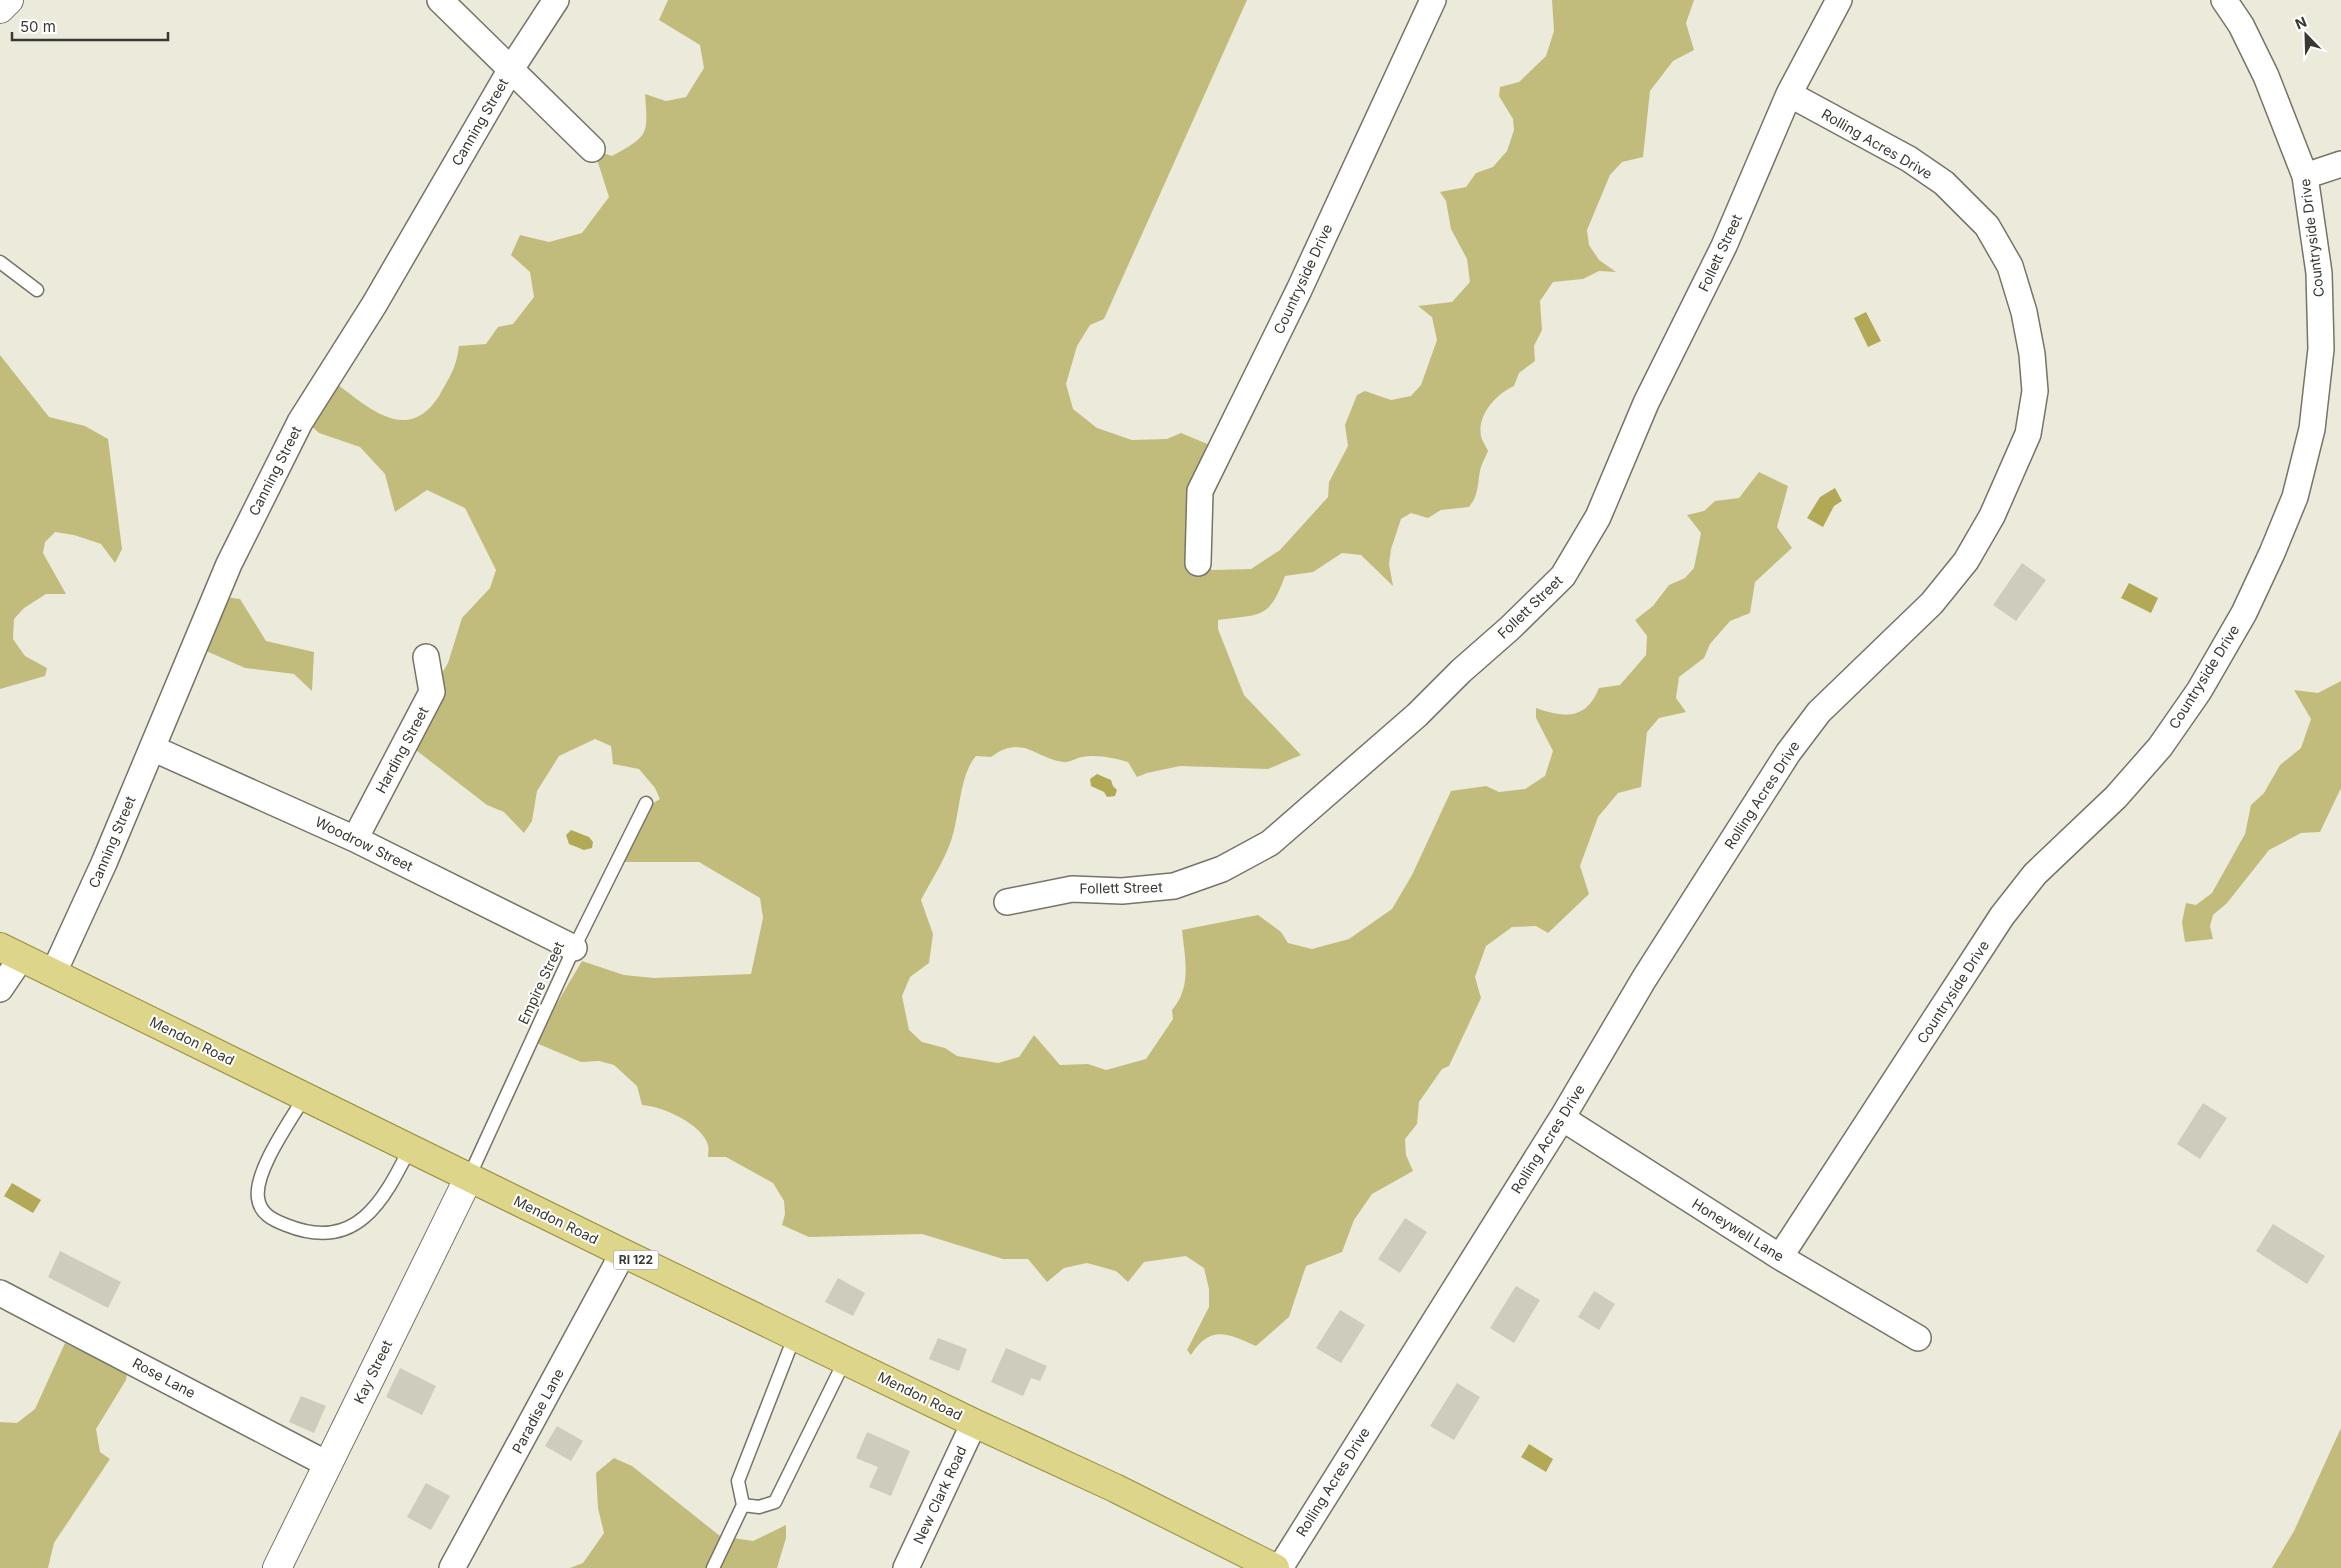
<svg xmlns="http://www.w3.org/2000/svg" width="2341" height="1568" font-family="Inter,sans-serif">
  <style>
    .green { fill: #c2bc7c }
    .water { fill: #b2a957 }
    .building { fill: #cdccbd }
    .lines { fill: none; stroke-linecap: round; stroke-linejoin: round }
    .lane-casing { stroke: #757466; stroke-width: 15 }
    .street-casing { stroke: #757466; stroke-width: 28 }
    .secondary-casing { stroke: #757466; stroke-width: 30 }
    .primary-casing { stroke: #958c39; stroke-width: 30 }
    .lane { stroke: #fff; stroke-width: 12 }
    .street { stroke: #fff; stroke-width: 25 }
    .secondary { stroke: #fff; stroke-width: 28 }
    .primary { stroke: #ddd58a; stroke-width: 28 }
    .labels { text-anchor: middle; stroke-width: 4; stroke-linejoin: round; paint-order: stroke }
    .shield { fill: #fff; stroke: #747470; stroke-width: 1 }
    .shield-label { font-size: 12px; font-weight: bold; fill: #393933 }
    .street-label { font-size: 14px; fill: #393933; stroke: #fff }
  </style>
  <rect width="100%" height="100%" fill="#ecebdb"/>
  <!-- green -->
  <path class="green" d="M668,0h579l-143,319 -14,6 -13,21 -11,38 7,25 24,19 35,12 35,-1 14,-6 48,20 -18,50 -4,65 6,2 38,-1 29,-19 48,-53 1,-15 19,-36 -3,-21 12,-30 8,-4 26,9 20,-4 10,-11 16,-45 -5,-23 -14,-11 34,-4 18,-20 -3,-23 -16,-30 -5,-28 -6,-9 26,-5 10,-14 17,-6 14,-16 7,-21 -1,-11 -14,-23 1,-9 19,-5 27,-26 8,-25 -2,-31h142l-8,23 8,27 -21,11 -23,30 -7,66 -21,5 -12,13 -23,55 2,15 10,15 17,12 -17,-1 -16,8 -30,3 -13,19 2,29 -8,16 1,15 -16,12 -5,13c-18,8 -37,29 -33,50 1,5 5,10 7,15 -2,5 -5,10 -7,16 -4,14 -1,27 -12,40l-28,3 -13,8 -17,-5 -10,6 -10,30 -2,15 4,22 -32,-31 -19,-2 -29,19 -28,4c-16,44 -24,38 -67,44v9l26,66 57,60 -33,14 -88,-3 -33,7 -10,4 -9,-15c-14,-4 -32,-8 -46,-5 -6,1 -13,6 -19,5 -30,-5 -41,-28 -72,-5l-15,-1c-17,19 -16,60 -25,85 -7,20 -20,40 -30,59l12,34 -4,29 -19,14 -8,19 7,34 13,12 23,6 12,8 41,7 21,-6 15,-22 26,30 28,-1 18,6 40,-11 27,-40 -1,-9c20,-23 13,-51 10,-80l76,-15 23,17 7,11 24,6 37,-10 43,-30 20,-34 39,-84 35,-5 13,6 26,-3 20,-13 8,-25 -17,-33v-10c29,10 50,12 63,-20l21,-3 26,-30 1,-19 -12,-16 18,-14 16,-21 16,-7 9,-10 7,-35 -14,-18 17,-4 11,-10 24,-3 20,-26 29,14 -11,41 15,21 -37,34 -5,31 -20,8 -20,23 -6,14 -25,19 -3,21 10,14 -27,6 -12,14 -6,55 -23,6 -20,24 -18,49 9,28 -41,39 -12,-7 -24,1 -26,19 -11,31 6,21 -32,68 -7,3 -23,33 -2,22 -12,15 1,16 7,16 -41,23 -18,26 -12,32 -36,14 -17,51 -33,29c-28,-12 -45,-22 -65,9l-4,-5 22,-43v-18l-5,-21 -18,-12 -42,6 -16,20 -12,-11 -29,-8 -23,5 -17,14 -19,-23h-25l-81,-25 -113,3 -27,-12 3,-11 -1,-13 -11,-18 -47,-26h-18c0,-3 1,-8 0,-12 -6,-21 -46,-39 -66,-40l-5,-19 -23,-21 -15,-4 -18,1 -47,-20 48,-81 42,14 30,3 97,-4 12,-56 -3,-20 -61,-36h-77l21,-53 17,-10 -5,-11 -16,-19 -26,-5 -2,-18 -16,-7 -36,17 -22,35 -5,30 -8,12 -20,-21 -17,-7 -75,-58 1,-24 35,-60 14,-45 28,-30 6,-18 -31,-62 -38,-18 -32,22 -10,-38 -25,-27 -41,-14 -16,-15 27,-39c34,24 76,69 109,17 11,-20 17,-27 20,-50l27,-2 12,-17 15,-3 21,-27 -4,-25 -19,-17 9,-20 29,7 33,-9 27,-36 -15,-47 18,6c37,-20 36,-21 33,-62l21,7 20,-4 18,-29 -4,-23 -41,-25z
    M0,355l49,62 36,9 23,13 14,110 -7,14 -14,-19 -27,-9 -19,-3 -10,10 -2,11 23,41h-20l-22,14 -10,11 -1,20 12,17 22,12 -2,8 -45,13z
    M218,596l22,3 26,42 48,11 -2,39 -18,-17 -49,-6 -48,-21z
    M2341,681v107l-21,44 -19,1 -32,17 -42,53 -14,12 -3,11 3,13 -28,3 -3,-20 4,-19 10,2 16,-12 33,-59 6,-29 13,-12 16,-28 21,-17 10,-29 -17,-29 24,3z
    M65,1343l62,30 -1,7 -30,49 4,23 10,7 -56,84 -6,25h-48v-146l17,1 18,-14z
    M2341,1428v140h-69l22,-37z
    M614,1458l18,8 88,70 33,5 33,-16v13l-9,30h-207l13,-5 21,-30 -6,-25 -2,-35z"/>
  <!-- water -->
  <path class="water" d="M1866,312l15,29 -13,6 -14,-29z
    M1835,488l7,13 -8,5 -11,21 -16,-9 13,-21z
    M2129,583l29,15 -7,15 -30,-15z
    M1097,774l14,6 2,6 4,4 -2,6 -8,1 -3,-5 -13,-6 -1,-7z
    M571,830l18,7 4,5 -1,6 -8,2 -15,-6 -3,-9z
    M12,1183l29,17 -8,13 -29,-17z
    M1529,1444l24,15 -7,13 -25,-15z"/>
  <!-- building -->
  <path class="building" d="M2022,563l24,17 -30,41 -23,-16z
    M2203,1103l24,15 -27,41 -23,-15z
    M1405,1218l22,14 -27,41 -22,-14z
    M2273,1224l52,32 -18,28 -51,-33z
    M60,1251l61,31 -13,26 -60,-31z
    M838,1278l27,15 -12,23 -28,-14z
    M1516,1286l24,14 -26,43 -24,-15z
    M1594,1291l21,13 -16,26 -21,-13z
    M1340,1310l25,15 -24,38 -25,-15z
    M938,1338l29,11 -8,22 -30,-12z
    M1006,1348l41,18 -7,15 -9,-3 -8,18 -32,-14z
    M400,1368l36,18 -14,29 -36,-18z
    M1457,1383l23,14 -26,43 -24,-14z
    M301,1396l25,10 -12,27 -25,-11z
    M557,1426l26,15 -12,20 -26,-15z
    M867,1432l43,19 -19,45 -22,-9 9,-20 -22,-9z
    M426,1483l24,13 -19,34 -24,-13z"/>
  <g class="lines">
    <defs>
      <path id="lane" d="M0,262l37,28
        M305,1096c-14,24 -51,75 -47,102 2,16 15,22 28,27 70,28 97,-23 124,-77
        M469,1177l105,-229 72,-145
        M743,1505l16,2 16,-5 70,-142
        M713,1568l30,-63 -5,-24 57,-146"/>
      <path id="street" d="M440,0l152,149
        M2305,176l36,-12
        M1198,563l2,-72 99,-201 134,-290
        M152,748l203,91 219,109
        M355,839l77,-147 -6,-35
        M1007,902l65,-13 50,2 52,-5 48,-17 48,-26 147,-128 44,-44 49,-43 53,-52 35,-59 48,-114 78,-157 65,-152 50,-94
        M54,972l50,-109 125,-299 71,-142 74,-117 137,-236 45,-69
        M0,989l21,-31
        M1562,1118l218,139 138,81
        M1780,1257l222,-341 33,-42 81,-77 44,-50 39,-56 45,-78 28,-60 23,-56 17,-68 9,-80 -2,-76 -14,-97 -39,-100 -25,-51 -17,-25
        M0,1293l327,171
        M452,1568l171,-315
        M906,1568l68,-145
        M1280,1568l282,-450 82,-139 144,-226 31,-41 113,-109 34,-42 26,-45 36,-82 7,-43 -3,-37 -8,-42 -14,-46 -23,-40 -43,-43 -35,-24 -120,-65"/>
      <path id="secondary" d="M0,9l9,-9
        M277,1568l192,-391"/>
      <path id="primary" d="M0,947l623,306 351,170 141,65 160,80"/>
    </defs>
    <!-- lane casing -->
    <use href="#lane" class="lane-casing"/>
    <!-- street casing -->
    <use href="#street" class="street-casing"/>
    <!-- secondary casing -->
    <use href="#secondary" class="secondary-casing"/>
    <!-- primary casing -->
    <use href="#primary" class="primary-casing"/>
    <!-- lane -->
    <use href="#lane" class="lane"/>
    <!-- street -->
    <use href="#street" class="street"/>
    <!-- secondary -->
    <use href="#secondary" class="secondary"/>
    <!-- primary -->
    <use href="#primary" class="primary"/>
  </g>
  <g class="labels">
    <!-- shield labels -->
    <rect class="shield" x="613.5" y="1250.5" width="45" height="19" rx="4"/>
    <g class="shield-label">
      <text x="636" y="1264">RI 122</text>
    </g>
    <!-- street labels -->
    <g class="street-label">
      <text transform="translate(480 122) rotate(-60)" y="5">Canning Street</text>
      <text transform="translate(1877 144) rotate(30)" y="5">Rolling Acres Drive</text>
      <text transform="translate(2312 238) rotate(-97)" y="5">Countryside Drive</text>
      <text transform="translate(1720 253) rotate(-65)" y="5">Follett Street</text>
      <text transform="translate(1303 279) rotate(-65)" y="5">Countryside Drive</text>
      <text transform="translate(275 471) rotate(-63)" y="5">Canning Street</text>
      <text transform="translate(1530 607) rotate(-44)" y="5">Follett Street</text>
      <text transform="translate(2204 677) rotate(-58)" y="5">Countryside Drive</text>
      <text transform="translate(402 750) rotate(-62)" y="5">Harding Street</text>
      <text transform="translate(1762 795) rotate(-57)" y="5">Rolling Acres Drive</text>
      <text transform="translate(112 842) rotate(-67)" y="5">Canning Street</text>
      <text transform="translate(364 844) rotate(26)" y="5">Woodrow Street</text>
      <text transform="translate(1121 888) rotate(-1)" y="5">Follett Street</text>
      <text transform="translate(541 983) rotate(-65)" y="5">Empire Street</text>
      <text transform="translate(1953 992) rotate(-57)" y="5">Countryside Drive</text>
      <text transform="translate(192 1041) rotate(26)" y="5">Mendon Road</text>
      <text transform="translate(1548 1139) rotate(-58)" y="5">Rolling Acres Drive</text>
      <text transform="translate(556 1220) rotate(26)" y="5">Mendon Road</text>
      <text transform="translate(1738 1230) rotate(32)" y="5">Honeywell Lane</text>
      <text transform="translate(373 1372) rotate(-64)" y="5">Kay Street</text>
      <text transform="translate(164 1378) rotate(28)" y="5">Rose Lane</text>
      <text transform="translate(920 1396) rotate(26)" y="5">Mendon Road</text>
      <text transform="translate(538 1411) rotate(-62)" y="5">Paradise Lane</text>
      <text transform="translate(1333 1482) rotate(-58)" y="5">Rolling Acres Drive</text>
      <text transform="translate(940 1495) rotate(-65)" y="5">New Clark Road</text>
    </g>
  </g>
  <!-- north arrow -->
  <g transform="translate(2306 35) rotate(337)" stroke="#ffffff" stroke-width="4" paint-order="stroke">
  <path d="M0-4L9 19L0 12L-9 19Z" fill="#393933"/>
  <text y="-8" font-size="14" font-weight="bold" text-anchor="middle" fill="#393933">N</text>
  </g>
  <!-- scale -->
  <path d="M12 32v8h156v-8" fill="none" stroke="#393933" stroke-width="2.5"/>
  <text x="20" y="32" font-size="15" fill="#393933" stroke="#ffffff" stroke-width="4" paint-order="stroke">50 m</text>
</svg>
